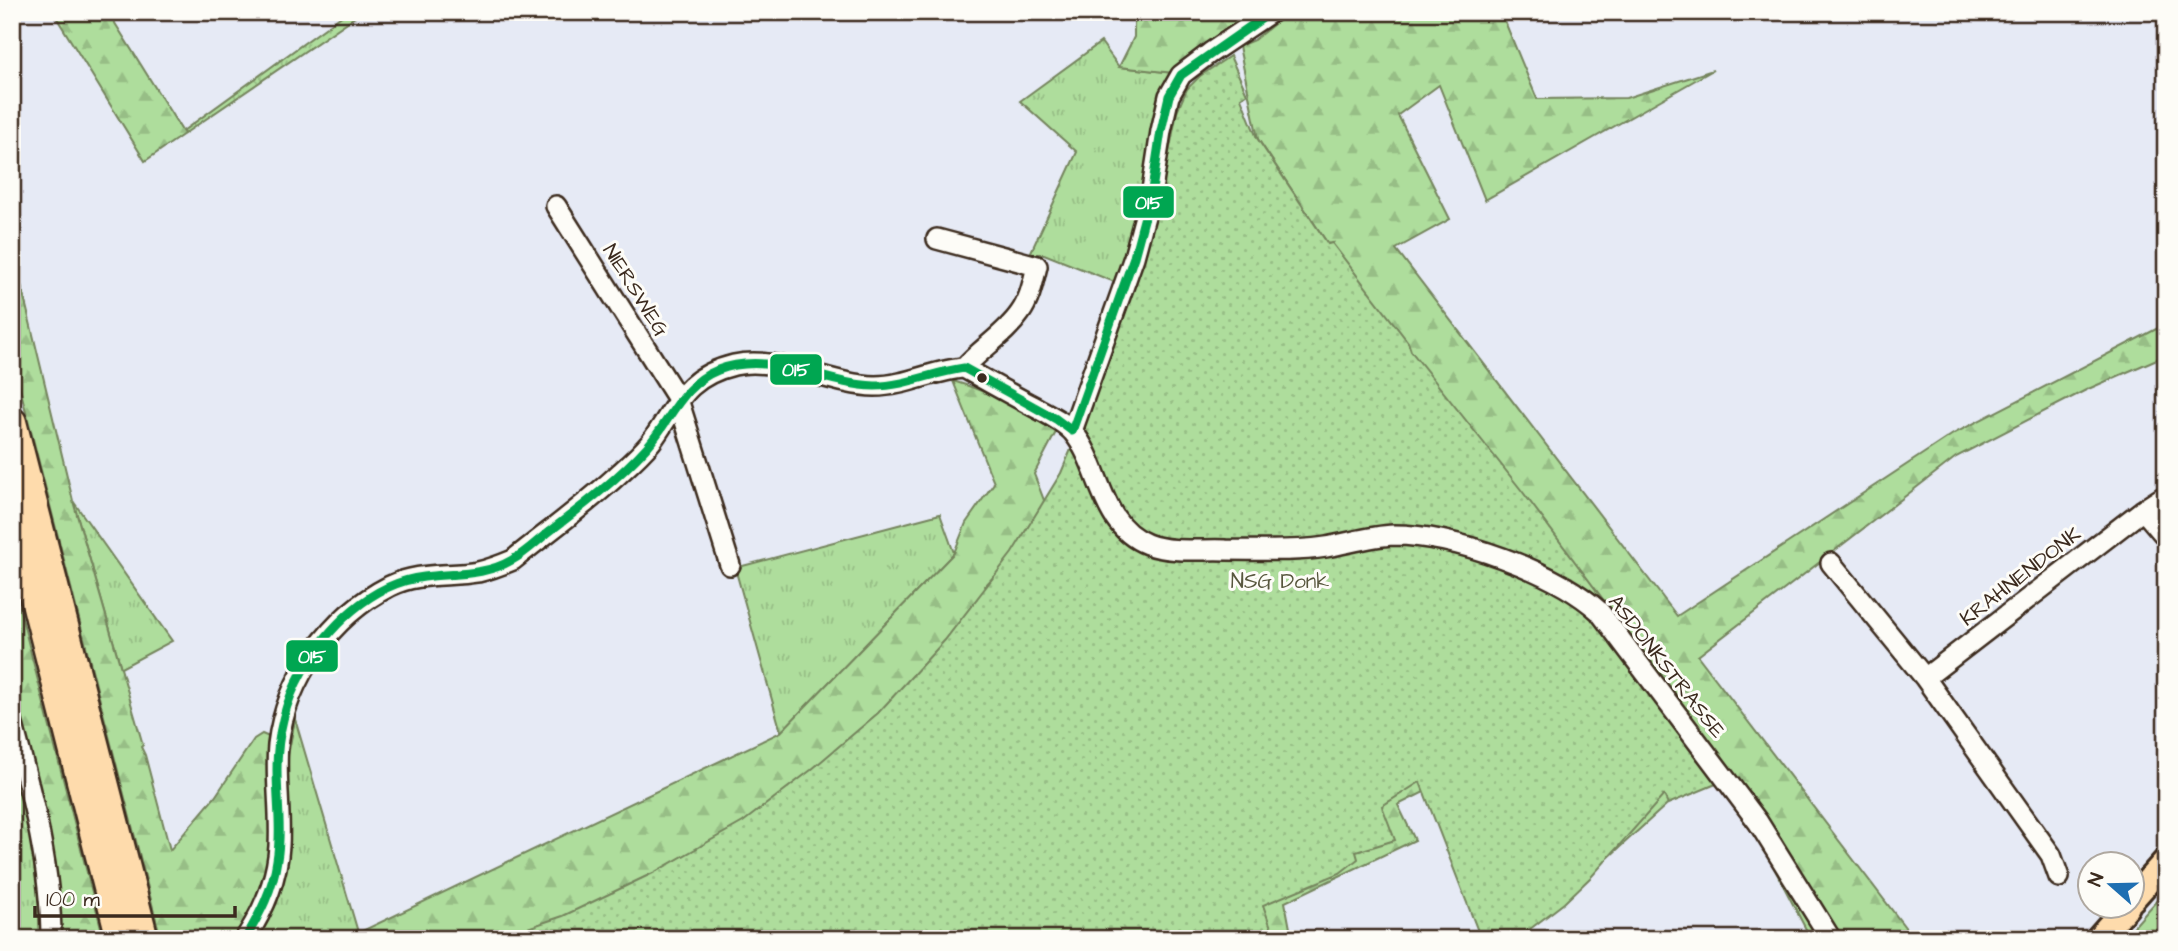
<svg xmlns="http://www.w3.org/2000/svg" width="2178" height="951" font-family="'Architects Daughter',sans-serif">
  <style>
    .grass { fill: url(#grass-tufts); stroke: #74845d; stroke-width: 2 }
    .forest { fill: url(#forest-firs); stroke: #74845d; stroke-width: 2 }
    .park { fill: url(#park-dots); stroke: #74845d; stroke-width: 2 }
    .garden { fill: #aedd9c; stroke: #74845d; stroke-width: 2 }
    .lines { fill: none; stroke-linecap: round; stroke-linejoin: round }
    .minor-casing { stroke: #3b2a1e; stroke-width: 24 }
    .major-casing { stroke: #3b2a1e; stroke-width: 30 }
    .highway-casing { stroke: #3b2a1e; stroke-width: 33 }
    .minor { stroke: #fdfcf7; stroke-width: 19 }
    .major { stroke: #fedbac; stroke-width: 24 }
    .highway { stroke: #fedbac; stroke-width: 28 }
    .bus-1-casing { stroke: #fdfcf7; stroke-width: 14 }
    .bus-1 { stroke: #00a651; stroke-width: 9 }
    .bus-dot { fill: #3b2a1e; stroke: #fdfcf7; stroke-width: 2.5 }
    .labels { text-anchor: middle; stroke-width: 6; stroke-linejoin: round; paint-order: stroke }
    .street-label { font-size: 21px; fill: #3b2a1e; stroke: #fdfcf7 }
    .park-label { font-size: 21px; fill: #58573e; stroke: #fdfcf7 }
    .line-badge { stroke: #fdfcf7; stroke-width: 2.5 }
    .badge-label { font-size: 19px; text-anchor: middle; font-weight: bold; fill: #fff }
  </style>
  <defs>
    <pattern id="grass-tufts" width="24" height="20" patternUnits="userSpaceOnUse" patternTransform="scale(1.75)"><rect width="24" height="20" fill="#aedd9c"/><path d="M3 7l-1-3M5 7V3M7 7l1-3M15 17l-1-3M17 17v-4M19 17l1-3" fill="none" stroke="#97be86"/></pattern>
    <pattern id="forest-firs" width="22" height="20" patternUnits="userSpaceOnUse" patternTransform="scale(1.75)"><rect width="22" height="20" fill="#aedd9c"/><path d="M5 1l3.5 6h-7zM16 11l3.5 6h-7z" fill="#97be86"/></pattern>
    <pattern id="park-dots" width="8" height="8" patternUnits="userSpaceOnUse" patternTransform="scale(1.75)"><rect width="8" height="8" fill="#aedd9c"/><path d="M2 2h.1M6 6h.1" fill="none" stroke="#97be86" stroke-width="1.8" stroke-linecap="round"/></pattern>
  </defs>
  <rect width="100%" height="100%" fill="#e6eaf5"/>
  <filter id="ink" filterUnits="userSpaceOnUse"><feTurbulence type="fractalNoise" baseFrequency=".0143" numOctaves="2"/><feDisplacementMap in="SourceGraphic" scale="14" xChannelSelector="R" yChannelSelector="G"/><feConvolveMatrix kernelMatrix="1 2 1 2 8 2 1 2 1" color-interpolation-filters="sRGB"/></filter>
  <g filter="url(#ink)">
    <!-- grass -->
    <path class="grass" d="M347,12h15l-178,122 -1,-3z
      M1101,42l18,25 55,6 -17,50 -28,129 -12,31 -73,-29h-14l47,-102 -57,-51z
      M73,501l99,140 -51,27z
      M940,514l14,39 -173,179 -46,-164z
      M295,719l65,220h-107z
      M12,738l19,68 12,133h-31v-16l8,-9 -8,-7z"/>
    <!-- forest -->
    <path class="forest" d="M53,12h55l76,122 -39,27z
      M1134,12h115l-75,61 -55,-6 15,-30z
      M1289,12h212l36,87 89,-1 87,-28 -228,130 -46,-115 -41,30 52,104 -54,30 281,367 276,-182 213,-110v31l-80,35 -130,67 -258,199 216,283h-103l-39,-75 -62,-99 -101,92 -167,-74 -44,22 17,35 -130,62 7,37h-932l-2,-6 423,-201 173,-179 12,-30 28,-40 -41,-102c36,10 71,31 103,51l-22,42 11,29 -27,47 -33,36 46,103 302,-446 -5,1 -70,-105 -19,-93 15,-6z
      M12,247l61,254 70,244 -2,2 4,8 25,95 45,-53 39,-58 8,-5 7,3 26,-18 -10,47 3,92 -11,45 -24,36h-92l-149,-582z
      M12,579l92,360h-44l-4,-74 -44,-163z"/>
    <!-- park -->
    <path class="park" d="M1230,56l17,38 -6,4 16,40 71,106 4,-1 76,99 3,9 111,140 211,282 -17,11 -48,20 -4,-9 -72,81 -28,27 -47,36h-36l-61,-157 -38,24 13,34 -39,12 2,7 -18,14 -77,32 12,34h-780l68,-23 90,-43 90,-51 68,-52 67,-57 67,-73 67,-87 49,-80 39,-92 63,-198 14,-71 5,-12 5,-11 13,-13z"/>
    <!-- garden -->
    <path class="garden" d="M2166,890v49h-43z"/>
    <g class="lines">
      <defs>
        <path id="minor" d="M556,206l122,193 52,166
          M937,239l100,27c-4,16 -7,33 -17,47 -15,22 -39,35 -56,55
          M1072,431l62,-174 18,-67 9,-59 8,-35 12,-21 29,-22 61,-41
          M2143,510l23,27
          M1831,563l94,115 126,177 8,22
          M1925,678l218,-168 23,-15
          M12,721c19,72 39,143 39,218
          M245,939c19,-29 32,-59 34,-93 2,-34 -4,-68 -1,-101 8,-67 53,-129 112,-159 28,-14 58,-9 88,-14 13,-3 23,-7 35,-12 36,-29 74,-56 108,-88 10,-9 21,-19 30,-30 26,-36 33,-65 83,-77 44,-10 96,20 141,21 31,0 59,-16 89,-18 23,13 46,26 69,38 13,7 30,15 40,26 29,35 26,93 74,112 23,9 54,5 79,6 33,0 67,2 100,-3 23,-4 44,-11 68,-12 60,0 161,36 205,76l159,211 73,117"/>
        <path id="major" d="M2132,899l34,-38
          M2098,939l29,-33"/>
        <path id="highway" d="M12,422l132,517
          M12,507l109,432"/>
      </defs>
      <!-- minor casing -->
      <use href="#minor" class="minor-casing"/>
      <!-- major casing -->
      <use href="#major" class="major-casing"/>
      <!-- highway casing -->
      <use href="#highway" class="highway-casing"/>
      <!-- minor -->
      <use href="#minor" class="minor"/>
      <!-- major -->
      <use href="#major" class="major"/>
      <!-- highway -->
      <use href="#highway" class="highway"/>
      <defs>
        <path id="bus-1" d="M1072,431l62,-174 18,-67 9,-59 8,-35 12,-21 90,-63
          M245,939c15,-25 28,-50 32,-79 5,-30 0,-60 0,-90 0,-34 8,-68 25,-98 25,-44 69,-89 122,-95 30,-4 61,-1 88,-17 14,-7 26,-20 38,-29 34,-26 69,-53 97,-84 24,-27 35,-63 71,-77 54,-21 104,15 157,16 30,0 59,-14 89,-18l92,51 16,12"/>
      </defs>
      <!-- bus-1 casing -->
      <use href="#bus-1" class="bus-1-casing"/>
      <!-- bus-1 -->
      <use href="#bus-1" class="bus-1"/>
    </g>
  </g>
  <!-- markers -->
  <circle class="bus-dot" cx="982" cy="378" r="6"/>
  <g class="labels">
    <!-- street labels -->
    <g class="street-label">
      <text transform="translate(636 290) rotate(58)" y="7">NIERSWEG</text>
      <text transform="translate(2020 576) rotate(-38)" y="7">KRAHNENDONK</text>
      <text transform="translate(1667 666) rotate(52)" y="7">ASDONKSTRASSE</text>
    </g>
    <!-- park labels -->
    <g class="park-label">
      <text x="1280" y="588">NSG Donk</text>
    </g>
  </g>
  <g class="line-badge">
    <rect x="1122" y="185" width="53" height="34" rx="7" fill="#00a651"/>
    <rect x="769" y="353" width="54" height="33" rx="7" fill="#00a651"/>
    <rect x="285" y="639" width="54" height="34" rx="7" fill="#00a651"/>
  </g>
  <g class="badge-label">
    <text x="1149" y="209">015</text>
    <text x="796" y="376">015</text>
    <text x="312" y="663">015</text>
  </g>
  <!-- margin -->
  <rect width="2178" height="951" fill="none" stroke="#fdfcf7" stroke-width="42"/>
  <rect x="21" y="21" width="2136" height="909" fill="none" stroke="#3b2a1e" stroke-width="2.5" filter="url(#ink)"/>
  <!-- north arrow -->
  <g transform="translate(2111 885) rotate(290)"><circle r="33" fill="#fdfcf7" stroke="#afa8a0" stroke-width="2"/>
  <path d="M0-5L12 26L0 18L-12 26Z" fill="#1f6fb2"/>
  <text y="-10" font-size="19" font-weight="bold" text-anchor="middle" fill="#3b2a1e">N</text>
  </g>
  <!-- scale -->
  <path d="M35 906v10h200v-10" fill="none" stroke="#3b2a1e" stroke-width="3.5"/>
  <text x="46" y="906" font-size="21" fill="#3b2a1e" stroke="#fdfcf7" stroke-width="5" paint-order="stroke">100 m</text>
</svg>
